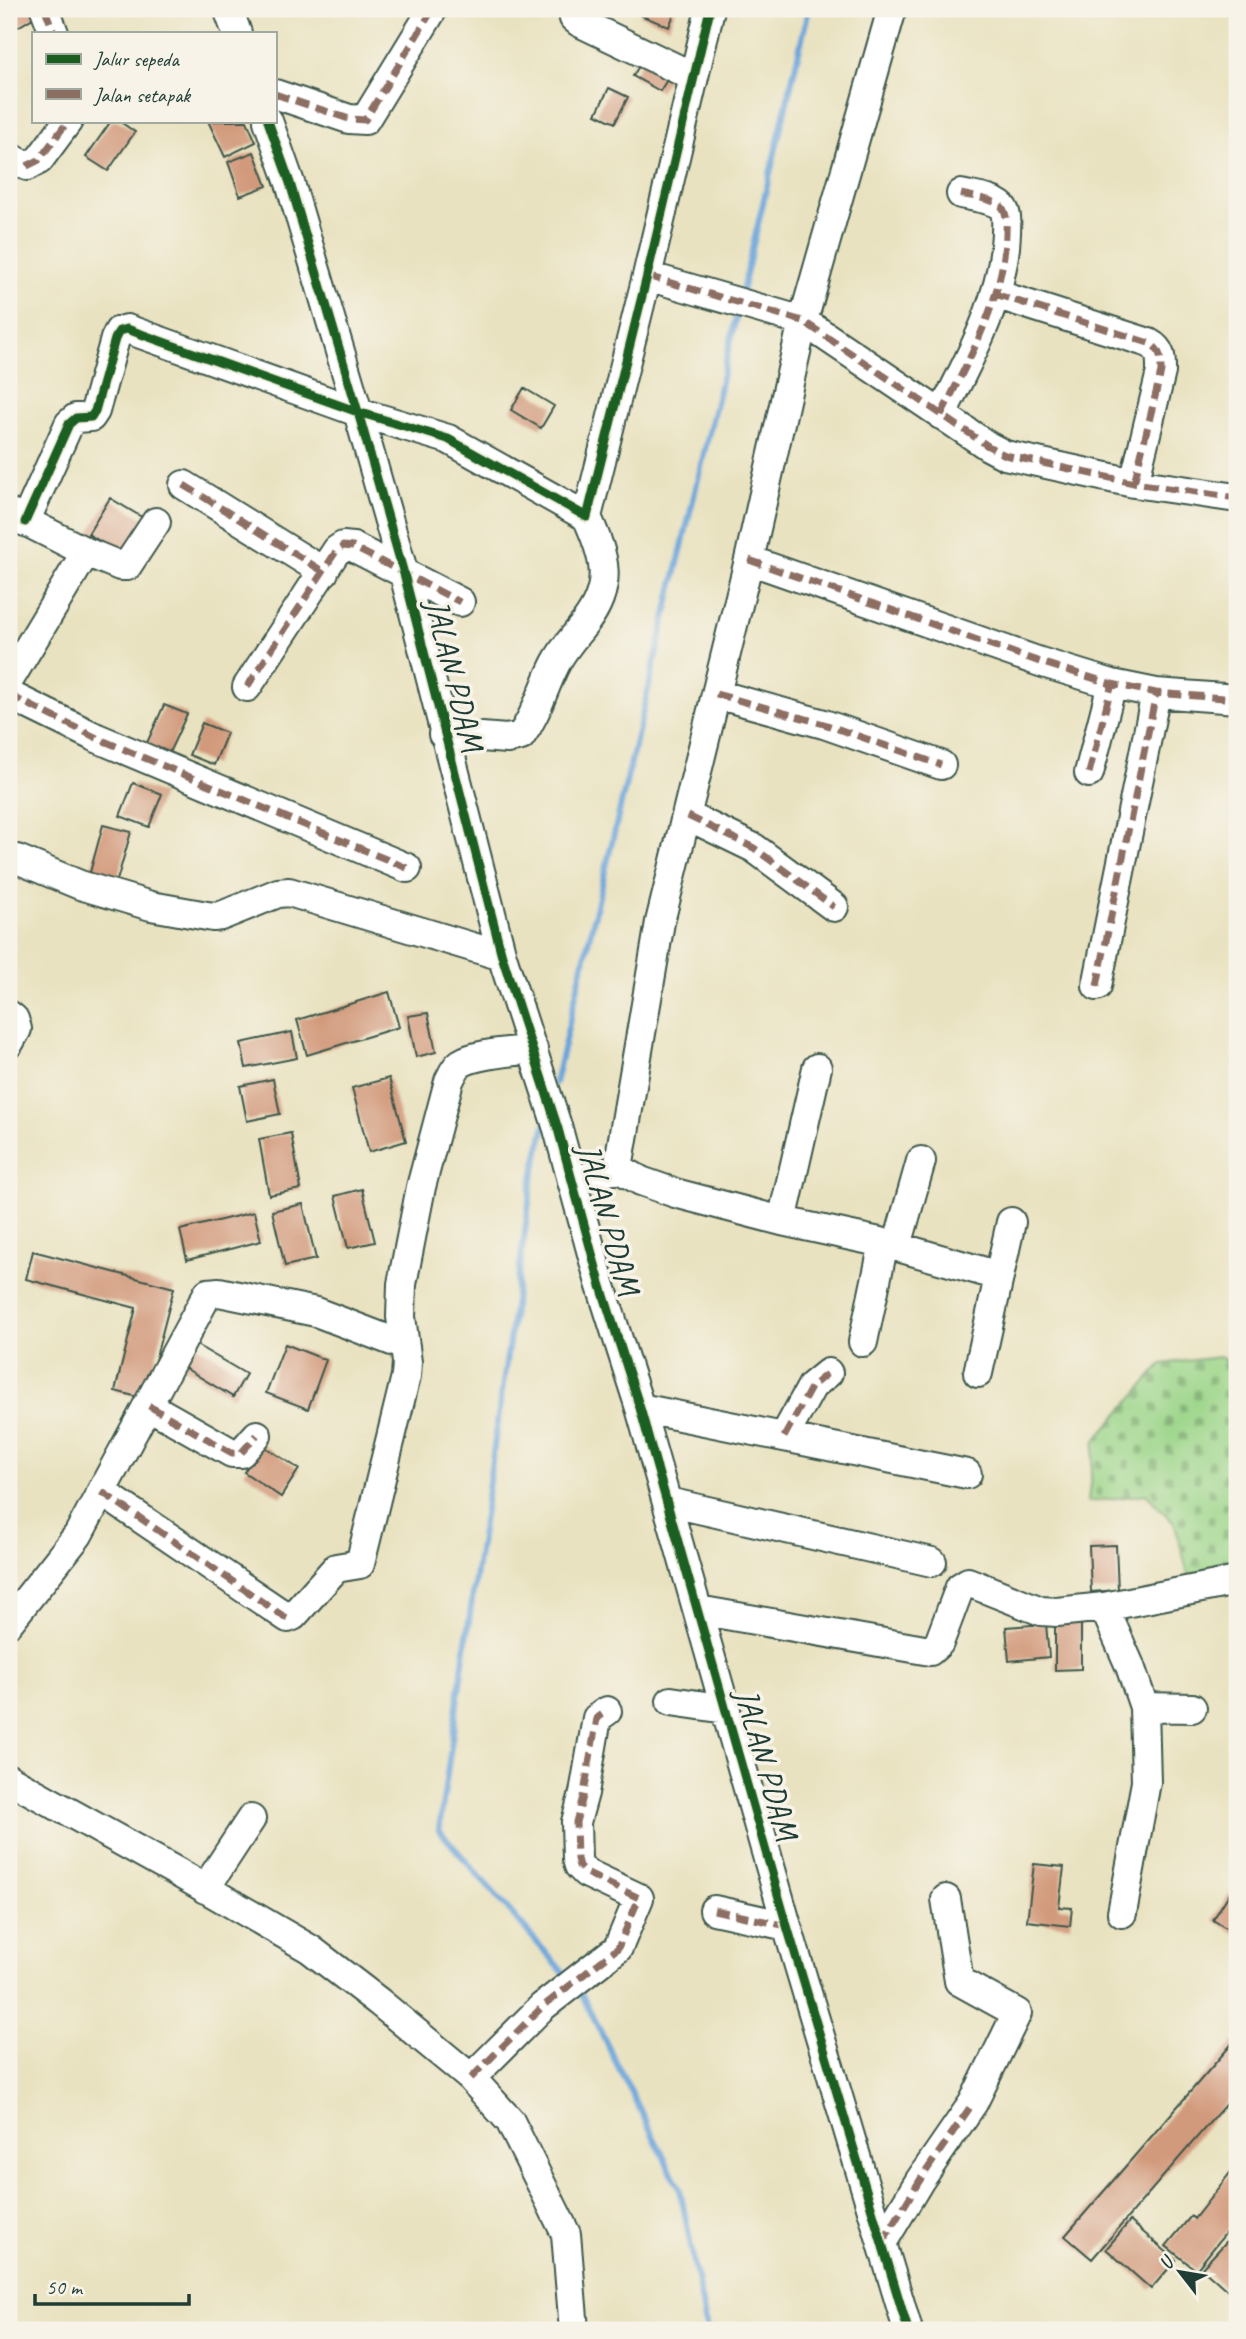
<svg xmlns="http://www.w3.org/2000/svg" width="1246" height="2339" font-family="Caveat,sans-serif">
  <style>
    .cemetery { fill: url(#cemetery-stones); stroke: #5e8a5f; stroke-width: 2 }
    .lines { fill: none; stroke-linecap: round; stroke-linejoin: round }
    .stream { stroke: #69a4da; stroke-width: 6 }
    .building { fill: #d29a7c }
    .minor-casing { stroke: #3d5649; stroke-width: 32 }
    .minor { stroke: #fff; stroke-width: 28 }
    .quiet { stroke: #8d6e63; stroke-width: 7; stroke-dasharray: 14 7; stroke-linecap: butt }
    .cycleway-casing { stroke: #f7f3e8; stroke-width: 13 }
    .cycleway { stroke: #1b5e20; stroke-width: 9 }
    .labels { text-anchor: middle; stroke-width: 7; stroke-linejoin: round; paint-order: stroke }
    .street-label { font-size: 33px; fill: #1f3d34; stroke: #f7f3e8 }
  </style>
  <defs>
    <pattern id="cemetery-stones" width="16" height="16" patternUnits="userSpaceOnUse" patternTransform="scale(1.75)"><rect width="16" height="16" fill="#9cd68a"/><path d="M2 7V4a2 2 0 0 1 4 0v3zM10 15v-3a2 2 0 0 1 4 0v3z" fill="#7faf72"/></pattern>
  </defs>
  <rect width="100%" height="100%" fill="#f7f3e8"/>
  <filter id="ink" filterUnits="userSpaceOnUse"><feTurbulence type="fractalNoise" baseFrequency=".0143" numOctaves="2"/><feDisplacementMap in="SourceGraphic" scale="14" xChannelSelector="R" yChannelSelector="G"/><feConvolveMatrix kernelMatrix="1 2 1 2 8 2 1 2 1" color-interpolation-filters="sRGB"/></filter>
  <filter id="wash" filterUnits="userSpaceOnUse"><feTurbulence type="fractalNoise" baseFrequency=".00686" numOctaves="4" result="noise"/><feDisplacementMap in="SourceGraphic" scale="28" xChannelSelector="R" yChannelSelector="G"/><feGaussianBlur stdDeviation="1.57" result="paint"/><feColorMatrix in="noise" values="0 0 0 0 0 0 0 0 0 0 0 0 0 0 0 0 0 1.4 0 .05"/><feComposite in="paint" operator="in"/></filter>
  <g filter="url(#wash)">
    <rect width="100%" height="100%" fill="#e9e2c0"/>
    <!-- cemetery -->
    <path class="cemetery" d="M1219,1357l18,8v212l-1,-2 -48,-1 -13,-50 -29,-30 -58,8 7,-61 67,-77z"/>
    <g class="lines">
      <!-- stream -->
      <path class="stream" d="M741,296l68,-287
        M555,1083l183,-773
        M545,1124l-13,58 -93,648 129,148
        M577,1989l5,6 98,194 27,141"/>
    </g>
    <g id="blocks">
      <!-- building -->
      <path class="building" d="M9,9h29l3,4 -28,17 -4,-8z
        M643,9h33l-7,18 -29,-12z
        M643,59l27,16 -10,16 -27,-15z
        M609,88l19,9 -13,26 -19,-9z
        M111,121h8l16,11 -27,39 -22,-14z
        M208,121h39l9,21 -31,15z
        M254,152l13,34 -27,10 -12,-34z
        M524,388l30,18 -13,22 -30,-18z
        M110,498l35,21 -22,36 -35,-21z
        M164,705l23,9 -19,41 -22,-10z
        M202,723l25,10 -13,32 -25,-10z
        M133,783l29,11 -13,33 -29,-11z
        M103,825l28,7 -15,52 -27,-8z
        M389,992l10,35 -92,28 -10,-35z
        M428,1013l8,39 -20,5 -8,-41z
        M292,1032l5,26 -51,10 -5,-25z
        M389,1078l17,63 -37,11 -17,-64z
        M273,1079l7,35 -33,7 -7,-35z
        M291,1133l10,56 -32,6 -10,-56z
        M362,1189l13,53 -27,6 -13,-52z
        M303,1204l13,55 -31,7 -13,-55z
        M254,1212l7,29 -74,19 -7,-30z
        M33,1251l141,37 -29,111 -30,-8 21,-83 -110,-29z
        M193,1343l53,31 -13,23 -53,-32z
        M285,1344l41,16 -18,49 -42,-16z
        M262,1445l37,24 -18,28 -37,-25z
        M1116,1545l2,45 -27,2 -2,-46z
        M1055,1620h26v49l-26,1z
        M1046,1624l3,33 -40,4 -3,-34z
        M1034,1864l30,3 -5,40 13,1 -2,18 -43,-5z
        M1229,1894l8,6v35l-24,-15z
        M1237,2038v53l-145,168 -27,-23z
        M1237,2164v55l-41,51 -30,-24 25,-30 3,3z
        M1130,2221l46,39 -25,29 -45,-40z
        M1237,2230v54l-8,8 -27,-24z"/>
    </g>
  </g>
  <g filter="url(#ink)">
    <use href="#blocks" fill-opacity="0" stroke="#3d5649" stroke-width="2"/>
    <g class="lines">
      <defs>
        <path id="minor" d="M45,9l9,24
          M228,9l9,24
          M576,9l-2,9 5,4 115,55
          M275,94l74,25 16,1 68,-111
          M268,121l22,62 68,229 46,162 98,382 56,173 42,154 40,125 147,518 121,404
          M9,157l18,9 12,-6 29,-39
          M647,276l156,45 185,125 17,9 129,28 103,15
          M995,294l154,49c13,7 12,16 12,29l-27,111
          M941,415c29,-57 63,-118 65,-182 0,-8 2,-19 -4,-26 -8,-8 -29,-10 -41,-13
          M184,485l140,87
          M9,513l77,39 -77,128
          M25,522l44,-98 7,-6 15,-1 4,-6 20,-72 4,-8 8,-2 231,83 90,27 139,78 60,-241 63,-267
          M86,552l34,14h7l29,-44
          M749,560l291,102 72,22 44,9 81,6
          M247,687l90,-137 6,-4 10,1 107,55
          M716,694l108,30 117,41
          M9,695l88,43 310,130
          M443,734l64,5 14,-3c17,-24 22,-48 35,-73 7,-14 19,-27 29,-40 29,-38 20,-66 2,-106
          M1089,773l23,-89
          M688,816l66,32 80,59
          M17,859l63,26 71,21 62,11 8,-1 57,-23 11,-1 213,64
          M1097,986l59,-293
          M9,1015l5,4 3,10 -8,14
          M618,1168l23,13 34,12 107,28 102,22 115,33
          M572,1182l46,-14 42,-246 89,-362 54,-239 89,-312
          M782,1221l35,-153
          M897,1246l24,-85
          M863,1342l21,-99
          M978,1373l33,-151
          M149,1406l83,47h9l16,-18
          M640,1408l327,66
          M784,1437l28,-51 16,-13
          M102,1492l186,126 5,-2 43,-48 24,-4 46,-188 1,-14 -6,-45 1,-33 19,-97 28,-106c3,-6 6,-14 12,-18 16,-10 53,-11 72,-14
          M668,1502l264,60
          M1104,1607l26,59 14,41 2,75 -24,131
          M698,1610l232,41 9,-8 21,-56 8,-5 73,29 16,1 47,-5 133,-26
          M9,1622l69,-87 130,-242 11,-1 97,20 89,34
          M671,1701l55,8
          M1144,1707l48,1
          M9,1779l168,93 133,77 69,53 92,76 39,43 56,113 8,96
          M205,1889l46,-70
          M714,1910l73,16
          M471,2078l71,-71 76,-59 21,-50 -53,-25 -7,-7 -2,-7 -1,-37 8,-29 13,-75 10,-7
          M882,2243l38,-63 53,-77 44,-90 -58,-32 -13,-82"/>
      </defs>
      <!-- minor casing -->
      <use href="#minor" class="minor-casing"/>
      <!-- minor -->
      <use href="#minor" class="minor"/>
      <!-- quiet -->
      <path class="quiet" d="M45,9l9,24
        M275,94l74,25 16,1 68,-111
        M27,166l12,-6 29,-39
        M647,276l156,45 185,125 17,9 129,28 103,15
        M995,294l154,49c13,7 12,16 12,29l-27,111
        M941,415c29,-57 63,-118 65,-182 0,-8 2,-19 -4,-26 -8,-8 -29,-10 -41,-13
        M184,485l140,87
        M749,560l291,102 72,22 44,9 81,6
        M247,687l90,-137 6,-4 10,1 107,55
        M716,694l108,30 117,41
        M9,695l88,43 310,130
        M1089,773l23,-89
        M688,816l66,32 80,59
        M1097,986l59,-293
        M149,1406l83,47h9l16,-18
        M784,1437l28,-51 16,-13
        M102,1492l181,124 5,2 5,-2
        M714,1910l73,16
        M471,2078l71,-71 76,-59 21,-50 -53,-25 -7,-7 -2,-7 -1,-37 8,-29 13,-75 10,-7
        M882,2243l38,-63 53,-77"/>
      <defs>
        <path id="cycleway" d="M268,121l22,62 68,229 46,162 98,382 56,173 42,154 40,125 147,518 121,404
          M25,522l44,-98 7,-6 15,-1 4,-6 20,-72 4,-8 8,-2 231,83 90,27 139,78 60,-241 63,-267"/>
      </defs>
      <!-- cycleway casing -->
      <use href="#cycleway" class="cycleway-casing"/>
      <!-- cycleway -->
      <use href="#cycleway" class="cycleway"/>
    </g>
  </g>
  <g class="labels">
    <!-- street labels -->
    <g class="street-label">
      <text transform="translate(456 675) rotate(76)" y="12">JALAN PDAM</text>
      <text transform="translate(610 1219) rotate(74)" y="12">JALAN PDAM</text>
      <text transform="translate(768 1764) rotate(74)" y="12">JALAN PDAM</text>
    </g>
  </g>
  <!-- margin -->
  <rect width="1246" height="2339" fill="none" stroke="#f7f3e8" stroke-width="35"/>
  <!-- legend -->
  <rect x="32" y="32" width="245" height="91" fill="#f7f3e8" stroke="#a1aaa0" stroke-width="2"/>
  <rect x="46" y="54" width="35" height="10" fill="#1b5e20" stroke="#a1aaa0" stroke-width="2"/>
  <text x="94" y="66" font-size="21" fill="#1f3d34">Jalur sepeda</text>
  <rect x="46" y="89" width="35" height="10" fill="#8d6e63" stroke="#a1aaa0" stroke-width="2"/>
  <text x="94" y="102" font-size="21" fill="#1f3d34">Jalan setapak</text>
  <!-- north arrow -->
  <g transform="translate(1180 2272) rotate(301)" stroke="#f7f3e8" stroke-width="5" paint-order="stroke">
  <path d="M0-5L12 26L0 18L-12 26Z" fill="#1f3d34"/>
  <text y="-10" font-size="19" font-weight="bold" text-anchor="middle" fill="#1f3d34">U</text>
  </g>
  <!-- scale -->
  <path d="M35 2294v10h154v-10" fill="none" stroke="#1f3d34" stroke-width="3.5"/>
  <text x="46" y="2294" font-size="21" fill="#1f3d34" stroke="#f7f3e8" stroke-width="5" paint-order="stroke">50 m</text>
</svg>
